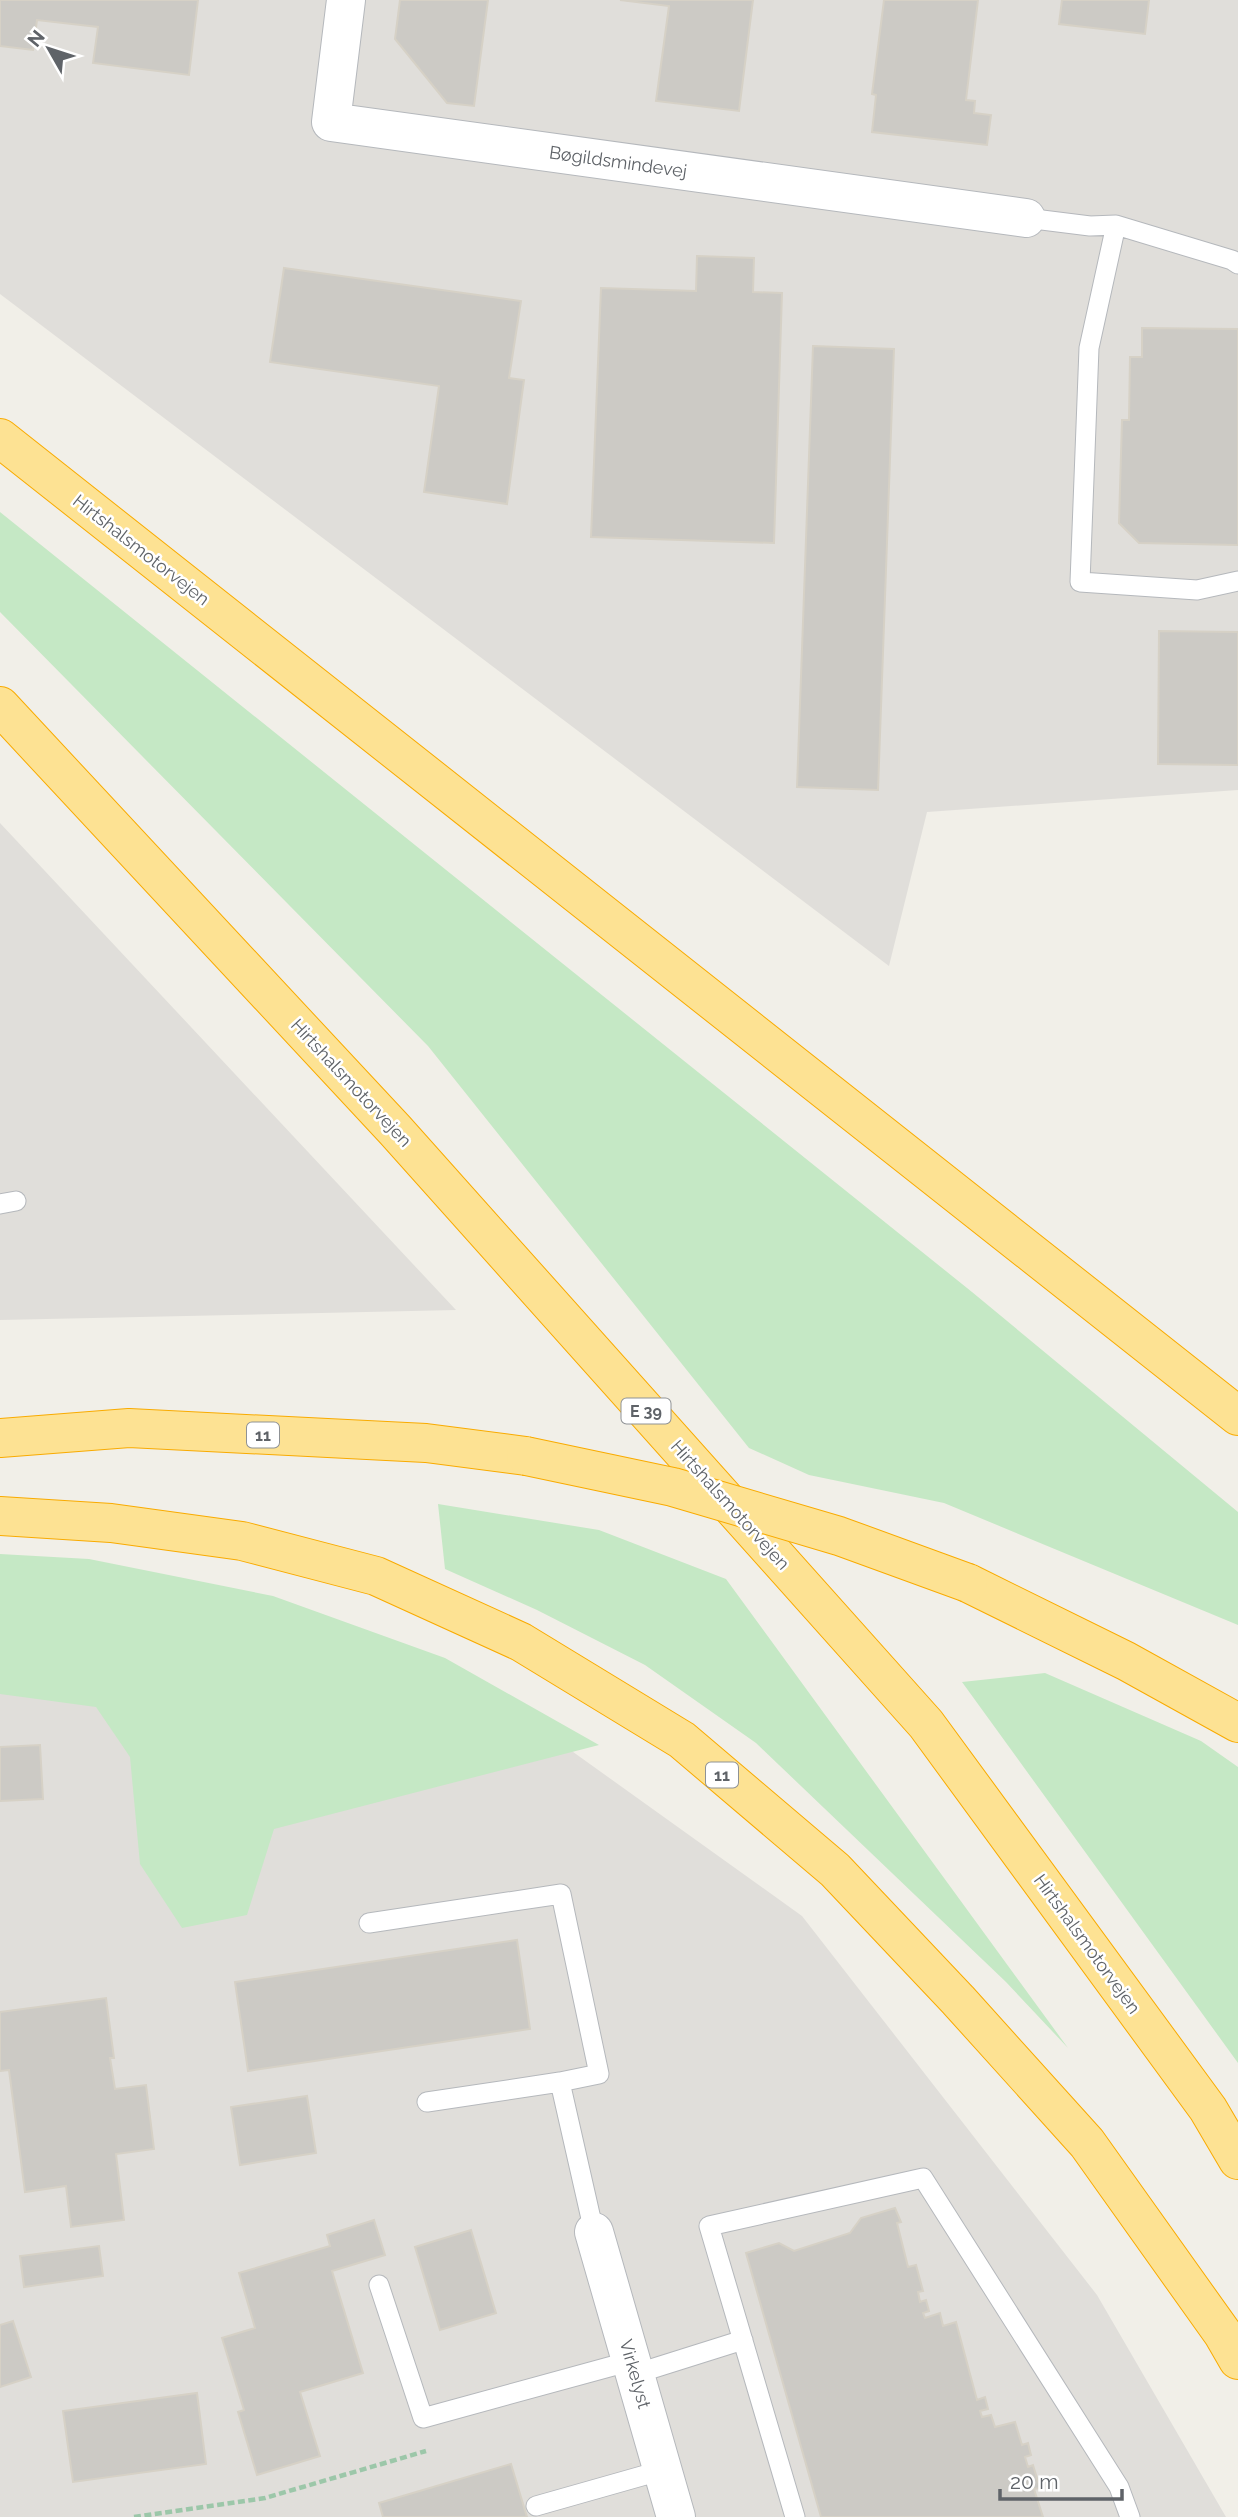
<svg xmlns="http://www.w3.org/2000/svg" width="1238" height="2517" font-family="Raleway,sans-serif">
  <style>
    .industrial { fill: #e0deda }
    .green { fill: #c5e8c5 }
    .building { fill: #cccac5; stroke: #d6d1c6; stroke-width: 2 }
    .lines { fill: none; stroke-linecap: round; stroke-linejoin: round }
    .lane-casing { stroke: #b5b8bc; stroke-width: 21 }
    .street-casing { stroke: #b5b8bc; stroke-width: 40 }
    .highway-casing { stroke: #f9ab00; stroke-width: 40 }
    .path { stroke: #9cc7a9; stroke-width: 4.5; stroke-dasharray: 7 3.5; stroke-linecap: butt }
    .lane { stroke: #fff; stroke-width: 19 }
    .street { stroke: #fff; stroke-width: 38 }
    .highway { stroke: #fde293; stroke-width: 38 }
    .highway-bridge-casing { stroke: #f9ab00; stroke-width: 40; stroke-linecap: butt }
    .highway-bridge { stroke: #fde293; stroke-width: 38 }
    .labels { text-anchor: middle; stroke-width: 5; stroke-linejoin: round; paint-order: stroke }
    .shield { fill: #fff; stroke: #8f9295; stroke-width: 2 }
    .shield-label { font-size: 16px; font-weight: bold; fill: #5f6368 }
    .street-label { font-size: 18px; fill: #5f6368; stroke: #fff }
  </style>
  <rect width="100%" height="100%" fill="#f1efe8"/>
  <!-- industrial -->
  <path class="industrial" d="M0,0h1238v790l-311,22 -38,154 -889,-672z
    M0,823l456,487 -456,10z
    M0,1614l548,120 254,182 295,379 129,222h-1226z"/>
  <!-- green -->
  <path class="green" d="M0,512l972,780 266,220v113l-294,-122 -135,-28 -60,-27 -321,-402 -428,-434z
    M438,1504l161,26 127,49 342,469 -62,-66 -250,-239 -111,-78 -108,-55 -92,-41z
    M0,1554l89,5 184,37 172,62 154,87 -325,84 -27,86 -65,13 -42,-64 -10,-107 -34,-50 -96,-13z
    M1045,1673l156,68 37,26v296l-276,-381z"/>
  <!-- building -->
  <path class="building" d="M0,0h198l-9,75 -96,-12 5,-36 -61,-7 -4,30 -33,-4z
    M400,0h88l-14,106 -27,-3 -52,-64z
    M620,0h133l-14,111 -83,-10 13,-95z
    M884,0h94l-12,100 9,1 -1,12 17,2 -4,30 -115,-13 4,-37 -4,-1z
    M1062,0h87l-4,34 -86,-10z
    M697,256l57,2 -1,34 29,1 -8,250 -183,-6 10,-249 95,3z
    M284,268l237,33 -12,77 15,2 -17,124 -83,-12 15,-106 -169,-24z
    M1142,328l96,1v216l-99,-2 -20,-20 3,-103h7l1,-63h12z
    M813,346l81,3 -16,441 -81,-3z
    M1159,631l79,1v133l-80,-1z
    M40,1745l3,54 -43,2v-54z
    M517,1940l13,89 -282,42 -13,-89z
    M106,1998l8,60h-4l5,31 31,-4 8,64 -38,5 8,66 -53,7 -5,-41 -41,6 -16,-122 -9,1v-59z
    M307,2096l9,57 -76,12 -9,-58z
    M895,2208l6,14 -4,1 11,44 8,-2 7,26 -5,1 2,10 6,-2 3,11 -6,2 2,5 15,-5 3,13 13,-4 21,78 8,-3 3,12 -8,2 2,6 9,-2 4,12 20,-5 7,23 6,-2 3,12 -6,2 3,10 5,-2 7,23 -6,1 9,28h-222l-75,-264 33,-10 15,8 56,-18 11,-15z
    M374,2220l11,35 -53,16 31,102 -63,19 20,64 -63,19 -19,-63 6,-2 -22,-72 33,-10 -16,-55 91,-27 -3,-11z
    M471,2230l25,83 -56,17 -25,-83z
    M99,2246l4,30 -79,11 -4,-31z
    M13,2321l18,56 -31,10v-62z
    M197,2393l9,71 -133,18 -10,-71z
    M511,2464l16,53h-144l-4,-14z"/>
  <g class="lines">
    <defs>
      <path id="lane" d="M1026,218l64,8 26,-1 116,35 6,4
        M1116,225l-27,123 -9,234 117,8 41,-9
        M0,1204l16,-3
        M369,1923l192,-29 38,180 -39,8
        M427,2102l133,-20 34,150
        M379,2285l44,133 208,-57
        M635,2374l108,-34
        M536,2506l127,-36
        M795,2517l-86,-291 214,-48 196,309 11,30"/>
      <path id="street" d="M346,0l-15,122 695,96
        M594,2232l82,285"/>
      <path id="highway" d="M0,438l1238,978
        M0,706l395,424 531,594 282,385 30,51
        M0,1438l129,-10 297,15 100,13
        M0,1516l111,7 131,18 134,35 145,66 161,98 153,130 123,130 129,143 136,191 15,26
        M968,1583l158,78 112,62"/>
    </defs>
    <!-- lane casing -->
    <use href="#lane" class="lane-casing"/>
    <!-- street casing -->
    <use href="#street" class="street-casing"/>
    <!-- highway casing -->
    <use href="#highway" class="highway-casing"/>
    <!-- path -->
    <path class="path" d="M134,2517l131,-19 161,-47"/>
    <!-- lane -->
    <use href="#lane" class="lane"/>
    <!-- street -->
    <use href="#street" class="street"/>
    <!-- highway -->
    <use href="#highway" class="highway"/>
    <defs>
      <path id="highway-bridge" d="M526,1456l147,31 166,49 129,47"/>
    </defs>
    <!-- highway-bridge casing -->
    <use href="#highway-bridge" class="highway-bridge-casing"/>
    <!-- highway-bridge -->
    <use href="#highway-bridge" class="highway-bridge"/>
  </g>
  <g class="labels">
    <!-- shield labels -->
    <g class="shield">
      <rect x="621.5" y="1398.5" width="49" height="25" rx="5"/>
      <rect x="247" y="1422.5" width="32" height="25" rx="5"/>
      <rect x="706" y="1762.5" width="32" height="25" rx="5"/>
    </g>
    <g class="shield-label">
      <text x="646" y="1417">E 39</text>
      <text x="263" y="1441">11</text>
      <text x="722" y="1781">11</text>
    </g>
    <!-- street labels -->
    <g class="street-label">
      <text transform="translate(618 162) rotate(8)" y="6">Bøgildsmindevej</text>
      <text transform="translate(141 550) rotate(38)" y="6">Hirtshalsmotorvejen</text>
      <text transform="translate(351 1083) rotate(47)" y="6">Hirtshalsmotorvejen</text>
      <text transform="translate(730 1505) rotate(48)" y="6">Hirtshalsmotorvejen</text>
      <text transform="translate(1087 1944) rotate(54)" y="6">Hirtshalsmotorvejen</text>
      <text transform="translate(635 2374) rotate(74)" y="6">Virkelyst</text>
    </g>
  </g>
  <!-- north arrow -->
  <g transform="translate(49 49) rotate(309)" stroke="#ffffff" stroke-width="5" paint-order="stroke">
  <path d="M0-5L12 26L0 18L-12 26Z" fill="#5f6368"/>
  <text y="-10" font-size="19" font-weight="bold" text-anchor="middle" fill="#5f6368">N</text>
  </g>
  <!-- scale -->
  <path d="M1000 2489v10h122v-10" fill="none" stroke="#5f6368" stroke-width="3.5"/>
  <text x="1010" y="2489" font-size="21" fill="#5f6368" stroke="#ffffff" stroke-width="5" paint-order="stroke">20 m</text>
</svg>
